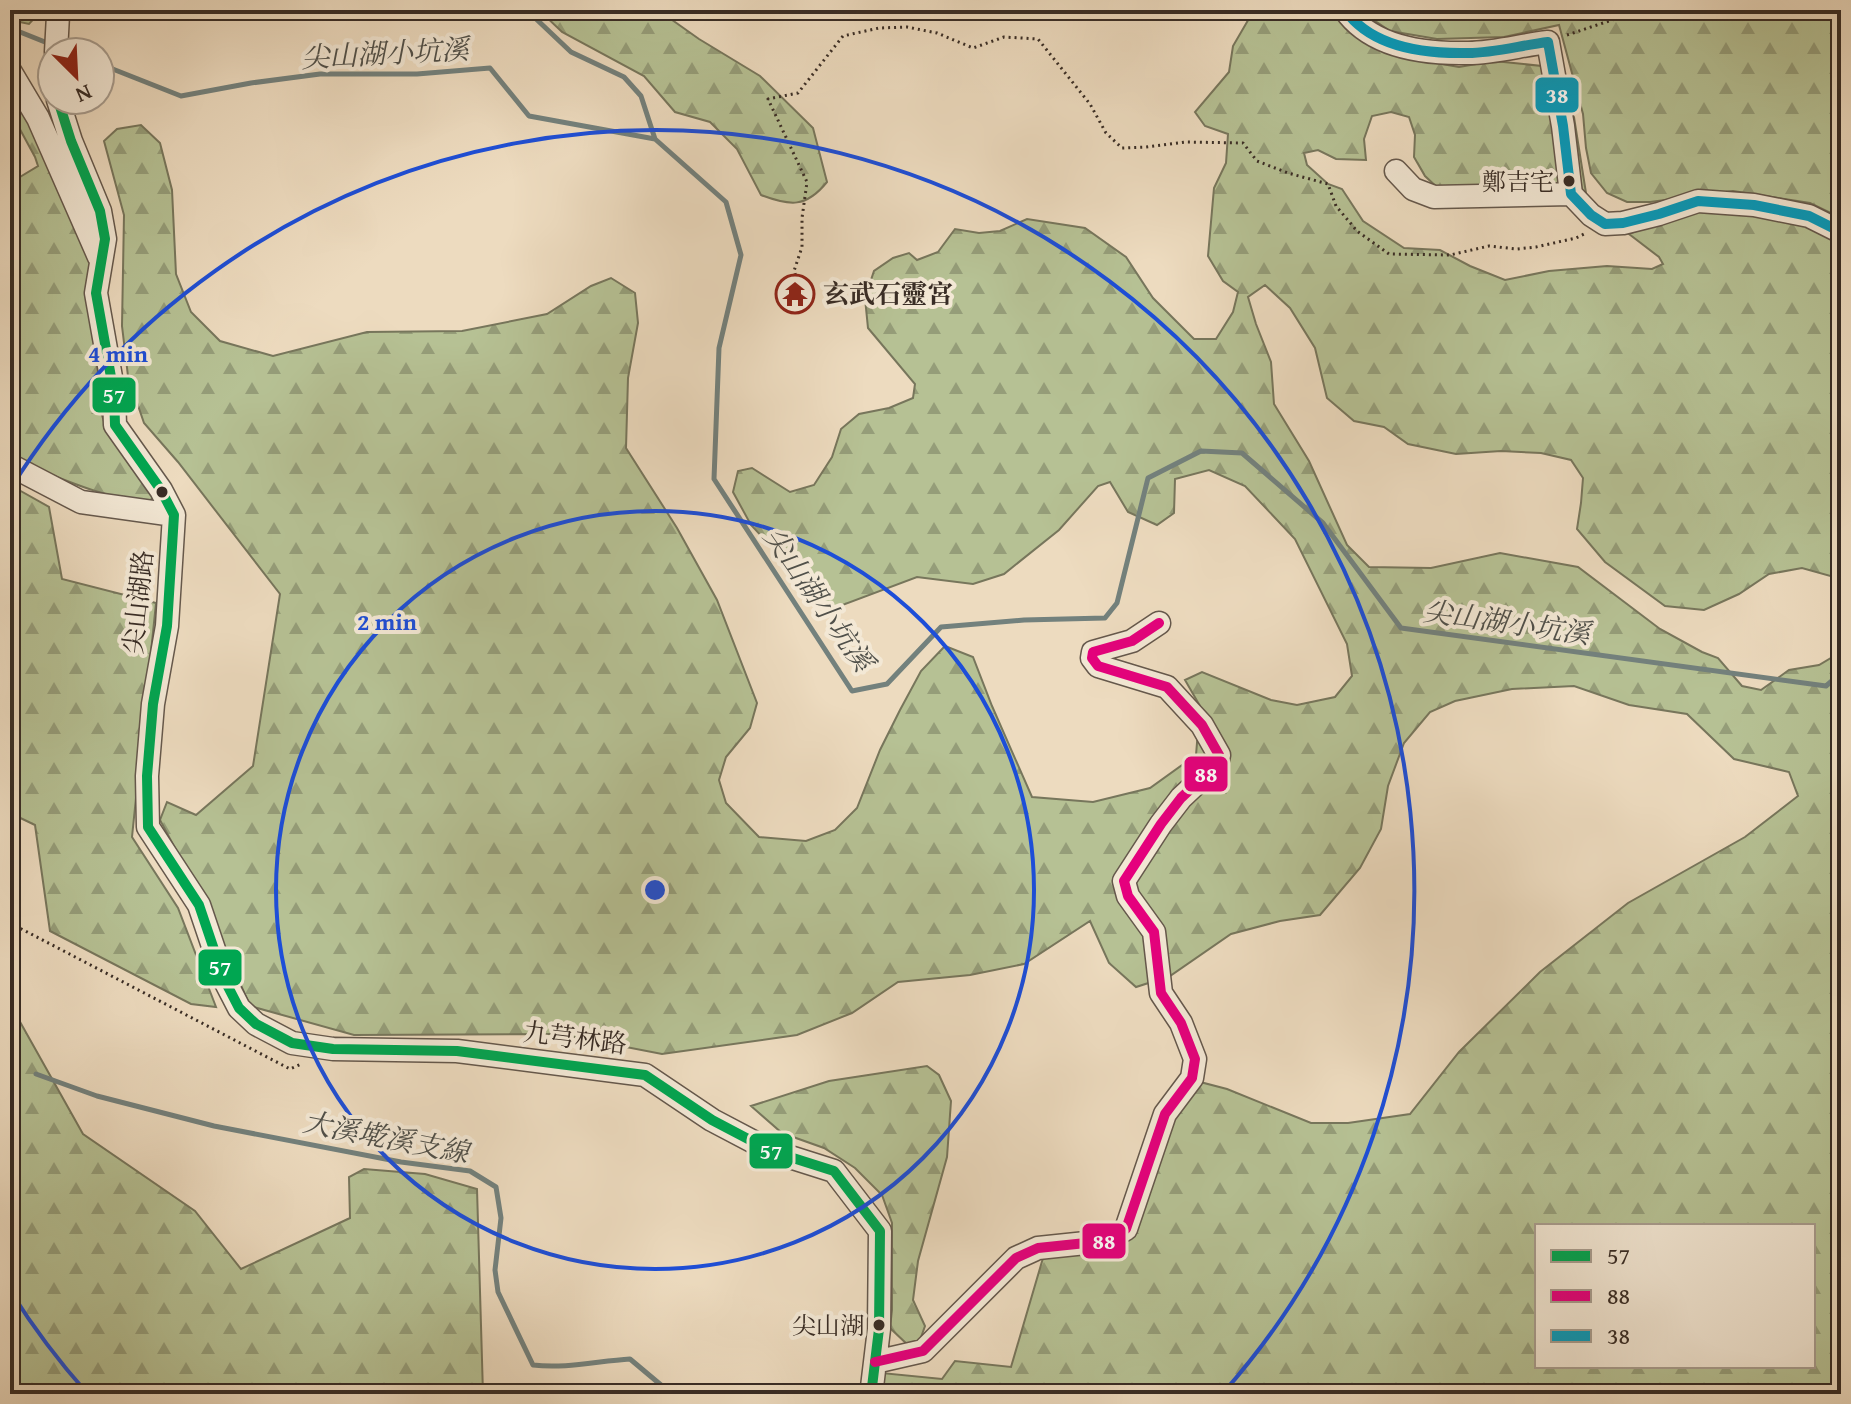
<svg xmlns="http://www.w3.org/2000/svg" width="1851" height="1404" font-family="'Gentium Book Plus','Noto Serif TC',serif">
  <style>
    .forest { fill: url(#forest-firs); stroke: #77765c; stroke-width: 2; fill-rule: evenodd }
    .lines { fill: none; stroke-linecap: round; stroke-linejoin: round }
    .stream { stroke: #73817d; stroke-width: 5 }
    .minor-casing { stroke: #65584c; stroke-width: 25 }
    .path { stroke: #382c25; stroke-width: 3; stroke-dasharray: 2 4; stroke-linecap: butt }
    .minor { stroke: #f3e8d5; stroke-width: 22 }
    .bus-1-casing { stroke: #f3e8d5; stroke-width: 16 }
    .bus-2-casing { stroke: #f3e8d5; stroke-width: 16 }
    .bus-3-casing { stroke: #f3e8d5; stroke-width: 16 }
    .bus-1 { stroke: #00a651; stroke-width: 10 }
    .bus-2 { stroke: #e5007d; stroke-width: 10 }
    .bus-3 { stroke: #069cbd; stroke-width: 10 }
    .ring { fill: none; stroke: #1d4ed8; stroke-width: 4 }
    .bus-dot { fill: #382c25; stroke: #f3e8d5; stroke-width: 3 }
    .labels { text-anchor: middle; stroke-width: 8; stroke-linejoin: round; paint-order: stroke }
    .bus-label { font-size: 24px; fill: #382c25; stroke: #f3e8d5; text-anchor: end }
    .poi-label { font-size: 26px; font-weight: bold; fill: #382c25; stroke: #f3e8d5; text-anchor: start }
    .street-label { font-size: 26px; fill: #382c25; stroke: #f3e8d5 }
    .water-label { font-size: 28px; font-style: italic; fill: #50504a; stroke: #f3e8d5 }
    .centre { fill: #1d4ed8; stroke: #f3e8d5; stroke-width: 4 }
    .ring-label { font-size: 24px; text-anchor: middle; font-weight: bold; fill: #1d4ed8; stroke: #f3e8d5; stroke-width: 8; stroke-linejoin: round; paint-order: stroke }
    .line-badge { stroke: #f3e8d5; stroke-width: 3 }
    .badge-label { font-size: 22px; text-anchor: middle; font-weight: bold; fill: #fff }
  </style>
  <defs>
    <pattern id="forest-firs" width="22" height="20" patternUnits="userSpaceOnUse" patternTransform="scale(2)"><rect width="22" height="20" fill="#b6c194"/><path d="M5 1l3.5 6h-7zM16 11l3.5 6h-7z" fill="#959d79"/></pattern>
  </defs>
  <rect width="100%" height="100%" fill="#eddbbf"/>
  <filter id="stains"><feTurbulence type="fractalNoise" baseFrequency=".0025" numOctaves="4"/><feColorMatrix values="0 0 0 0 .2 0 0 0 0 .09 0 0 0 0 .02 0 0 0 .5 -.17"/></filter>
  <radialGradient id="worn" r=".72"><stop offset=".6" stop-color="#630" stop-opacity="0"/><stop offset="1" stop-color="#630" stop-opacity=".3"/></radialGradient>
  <!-- forest -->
  <path class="forest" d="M10,10h32l-13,14 -19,-4z
    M539,10h119l41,29 61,37 53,52 14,54c-21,26 -37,24 -66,13l-24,-46 -27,-27 -35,-10 -31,-36 -82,-44z
    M1254,10h81l72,48 52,9 35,-6 48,5 32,51 12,76 -146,-3 -15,-14 -11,-19 1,-22 -6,-18 -18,-5 -19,4 -8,23 2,21 -30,-1 -18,-9 -14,3 3,12 21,19 14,5 21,32 41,27 36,2 30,16 35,14 44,-9 58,-5 45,3 11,-5 -4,-7 -30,-23c22,-9 55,-24 78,-25 47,-3 90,15 134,28v342l-39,-11 -33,6 -30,20 -35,16 -39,-4 -60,-44 -28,-33 4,-26 2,-25 -12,-18 -30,-7 -40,-2 -45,3 -48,-10 -24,-17 -30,-6 -27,-23 -12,-50 -25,-40 -25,-23 -17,12 8,27 15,38 3,42 35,57 38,84 22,22 62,1 69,-15 78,14 82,62 42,23 16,6 24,28 19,4 28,-20 30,-5 22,-13v742h-960l1,-21 60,6 13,-18 56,6 32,-109 91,-24 36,-112 30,-40 27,7 84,34h37l62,-9 49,-62 81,-80 88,-69 117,-66 53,-41 -9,-24 -55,-13 -47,-45 -58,-9 -55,-19 -62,3 -57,12 -25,11 -26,31 -16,43 -7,43 -21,39 -40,47 -40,6 -49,13 -61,42 -34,11 -27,-24 -19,-42 -66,43 -54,11 -72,7 -46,31 -55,22 -135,19 -103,-20 -205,1 -104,-29 -42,-96 -48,-90 7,-18 29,13 57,-49 27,-172 -102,-132 -34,-39 -16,-47 -6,-50 2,-111 -20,-74 13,-12 24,-4 19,18 12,47 4,84 15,38 29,29 53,15 94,-24 95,-1 85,-17 44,-28 20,-8 24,15 3,30 -10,55 -2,70 51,80 40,72 40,103 -7,25 -24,29 -7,23 7,23 33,34 47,4 29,-11 22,-22 23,-58 20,-40 21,-39 24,-25 28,11 19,49 40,91 61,5 57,-14 46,-33 4,-49 -15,-26 17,-8 69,28 26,5 38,-8 17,-21 -5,-32 -52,-105 -50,-53 -36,-16 -34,9 -1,34 -17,12 -29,-13 -18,-30 -12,4 -39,44 -55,44 -31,10 -56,-7 -85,32 -27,-12 -24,-40 -30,-32 -18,-33 5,-21 14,-3 38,24 24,-7 18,-28 9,-28 18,-15 30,-6 24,-10 2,-14 -47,-56 -3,-30 9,-27 19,-13 16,-5 8,7 21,-8 17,-23 24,4 21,-2 27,-12 58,9 41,29 27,41 41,41h22l17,-27 5,-20 -15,-11 -15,-25 6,-68 12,-25 2,-29 -23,-8 -10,-14 34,-40 4,-26zM1537,1226h276v140h-276z
    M1359,10h482v208l-31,-15 -77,-12 -83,11h-23l-20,-9 -16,-20 -5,-25 -3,-34 -24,-89 -55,12 -67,2 -47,-8z
    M10,71l77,120 8,145 6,76 6,19 47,63 -3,6c-41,3 -102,-27 -141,-42v-275l28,-17 -3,-9 -25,-46z
    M10,485l39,22 13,72 94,24 -24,234 46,71 38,99 -25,-3 -141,-73 -15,-106 -25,-12z
    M10,1004l73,130 112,77 46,58 109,-51 -1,-41 15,-8 61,5 52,15 6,205h-473z
    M927,1066l12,9 12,26 -4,56 -29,104 -5,39 12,26 -5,14 -12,5 -18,-17 2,-18v-87l-10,-28 -27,-27 -31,-20 -42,-15 -31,-27 78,-25z"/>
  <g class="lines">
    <!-- stream -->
    <path class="stream" d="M531,10l2,6 38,36 53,25 17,19 14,43 71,63 15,53 -22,93 -5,131 138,212 35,-7 54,-57 83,-7 81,-2 12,-15 31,-125 53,-27 41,2 81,70 78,105 425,58 15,-13
      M10,28l40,16
      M100,64l81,32 70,-13 69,-9h97l73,-6 39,48 126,23
      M36,1074l61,22 117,30 187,36 69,9 26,16 5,31 -6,52 3,22 35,73c32,4 65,-4 97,-6l31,26 5,9"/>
    <defs>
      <path id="minor" d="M1345,10c27,38 80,44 123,43 26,0 54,-8 80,-11l15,84 8,68 20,21 14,9 18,-1 36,-9 39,-13 56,4 55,11 32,16
        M56,52l2,-37 4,-5
        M10,71l28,47 61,139
        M58,100l13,41 29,70 5,28 -9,54 18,101 1,31 46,65 13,25 -7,111 -14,78 -6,72 1,51 51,78 25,74 15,29 17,16 36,19 41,6 124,2 188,24 67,45 59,31 63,20 46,60 -1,98 -7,58 1,7
        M1396,171l17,18 21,8 137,-3
        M10,465l71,37 93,13
        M875,1362l48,-11 93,-93 22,-10 67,-7 21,-12 39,-115 27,-36 3,-19 -14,-36 -20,-30 -7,-61 -26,-36 -4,-15 37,-57 20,-26 36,-34 2,-9 -17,-30 -35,-38 -69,-21 -6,-8 1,-6 39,-11 27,-18"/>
    </defs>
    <!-- minor casing -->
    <use href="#minor" class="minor-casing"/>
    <!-- path -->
    <path class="path" d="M1567,35l75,-25
      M802,292l-8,-21 8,-24v-29l5,-36 -39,-83 30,-6 45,-57 36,-8 28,-1 30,6 36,15 31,-11 34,2 52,65 16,29 16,15 24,-1 40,-5 57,1 14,18 31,12 40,11 8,22 21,25 32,23 61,1 39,-9 28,3 19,-2 40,-9 8,-4
      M10,923l280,146 11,-5"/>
    <!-- minor -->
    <use href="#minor" class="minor"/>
    <defs>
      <path id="bus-1" d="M58,100l13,41 29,70 5,28 -9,54 18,101 1,31 46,65 13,25 -7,111 -14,78 -6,72 1,51 51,78 25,74 15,29 17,16 36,19 41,6 124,2 188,24 67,45 59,31 63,20 46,60 -1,98 -7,58 1,7"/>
      <path id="bus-2" d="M875,1362l48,-11 93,-93 22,-10 67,-7 21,-12 39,-115 27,-36 3,-19 -14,-36 -20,-30 -7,-61 -26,-36 -4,-15 37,-57 20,-26 36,-34 2,-9 -17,-30 -35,-38 -69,-21 -6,-8 1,-6 39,-11 27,-18"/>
      <path id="bus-3" d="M1345,10c27,38 80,44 123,43 26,0 54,-8 80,-11l15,84 8,68 20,21 14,9 18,-1 36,-9 39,-13 56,4 55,11 32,16"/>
    </defs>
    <!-- bus-1 casing -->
    <use href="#bus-1" class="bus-1-casing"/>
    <!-- bus-2 casing -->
    <use href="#bus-2" class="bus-2-casing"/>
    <!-- bus-3 casing -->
    <use href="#bus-3" class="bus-3-casing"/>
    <!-- bus-1 -->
    <use href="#bus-1" class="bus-1"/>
    <!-- bus-2 -->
    <use href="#bus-2" class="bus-2"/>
    <!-- bus-3 -->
    <use href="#bus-3" class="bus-3"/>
  </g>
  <!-- distance rings -->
  <g class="ring">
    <circle cx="655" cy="890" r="379"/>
    <path d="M87 1393A759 759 0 0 1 11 1292M11 488A759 759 0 1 1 1223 1393"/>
  </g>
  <!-- icons -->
  <defs>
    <symbol id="temple-ring" viewBox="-11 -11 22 22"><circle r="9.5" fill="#f3e8d5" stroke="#8f2418" stroke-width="1.5"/><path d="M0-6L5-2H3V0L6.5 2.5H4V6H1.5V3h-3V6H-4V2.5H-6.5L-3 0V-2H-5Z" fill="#8f2418"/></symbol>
  </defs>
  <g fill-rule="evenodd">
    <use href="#temple-ring" x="773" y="272" width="44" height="44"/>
  </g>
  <!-- markers -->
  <g class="bus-dot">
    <circle cx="1569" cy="181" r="7"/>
    <circle cx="162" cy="492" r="7"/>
    <circle cx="879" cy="1325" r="7"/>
  </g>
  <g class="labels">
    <!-- bus labels -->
    <g class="bus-label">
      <text x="1554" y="190">鄭吉宅</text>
      <text x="864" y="1334">尖山湖</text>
    </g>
    <!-- poi labels -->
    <g class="poi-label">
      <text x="823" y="303">玄武石靈宮</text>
    </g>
    <!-- street labels -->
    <g class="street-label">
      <text transform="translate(138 602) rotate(-84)" y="9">尖山湖路</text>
      <text transform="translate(575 1038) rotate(7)" y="9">九芎林路</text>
    </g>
    <!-- water labels -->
    <g class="water-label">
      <text transform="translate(385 53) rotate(-3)" y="10">尖山湖小坑溪</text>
      <text transform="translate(819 599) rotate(55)" y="10">尖山湖小坑溪</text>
      <text transform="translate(1507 622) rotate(8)" y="10">尖山湖小坑溪</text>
      <text transform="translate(386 1137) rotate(11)" y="10">大溪墘溪支線</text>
    </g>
  </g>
  <circle cx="655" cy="890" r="12" class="centre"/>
  <g class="ring-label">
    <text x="118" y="362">4 min</text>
    <text x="387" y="630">2 min</text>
  </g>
  <g class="line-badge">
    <rect x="1534" y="76" width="46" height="38" rx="8" fill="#069cbd"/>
    <rect x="91" y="376" width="46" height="38" rx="8" fill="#00a651"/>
    <rect x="1183" y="755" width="46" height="38" rx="8" fill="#e5007d"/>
    <rect x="197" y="948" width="46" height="39" rx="8" fill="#00a651"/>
    <rect x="748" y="1132" width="46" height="38" rx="8" fill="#00a651"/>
    <rect x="1081" y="1222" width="46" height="38" rx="8" fill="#e5007d"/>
  </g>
  <g class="badge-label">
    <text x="1557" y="103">38</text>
    <text x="114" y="403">57</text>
    <text x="1206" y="782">88</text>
    <text x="220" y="975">57</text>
    <text x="771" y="1159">57</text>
    <text x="1104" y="1249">88</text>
  </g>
  <!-- margin -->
  <rect width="1851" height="1404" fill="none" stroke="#eddbbf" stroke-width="40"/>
  <rect x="12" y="12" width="1827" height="1380" fill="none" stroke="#382c25" stroke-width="4"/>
  <rect x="20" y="20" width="1811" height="1364" fill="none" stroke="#382c25" stroke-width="2"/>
  <!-- legend -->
  <rect x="1535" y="1224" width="280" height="144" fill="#f3e8d5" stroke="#a89d8f" stroke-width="2"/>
  <rect x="1551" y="1250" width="40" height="12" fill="#00a651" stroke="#a89d8f" stroke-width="2"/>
  <text x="1607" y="1264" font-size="24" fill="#382c25">57</text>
  <rect x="1551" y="1290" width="40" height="12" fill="#e5007d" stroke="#a89d8f" stroke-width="2"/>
  <text x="1607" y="1304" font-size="24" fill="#382c25">88</text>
  <rect x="1551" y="1330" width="40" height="12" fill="#069cbd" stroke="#a89d8f" stroke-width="2"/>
  <text x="1607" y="1344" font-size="24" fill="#382c25">38</text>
  <!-- north arrow -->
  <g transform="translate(76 76) rotate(156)"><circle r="38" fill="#f3e8d5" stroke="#a89d8f" stroke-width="2"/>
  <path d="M0-6L14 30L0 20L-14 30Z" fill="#8f2418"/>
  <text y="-12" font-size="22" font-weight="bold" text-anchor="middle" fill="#382c25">N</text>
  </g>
  <rect width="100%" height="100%" filter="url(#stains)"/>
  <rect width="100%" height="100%" fill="url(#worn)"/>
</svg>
